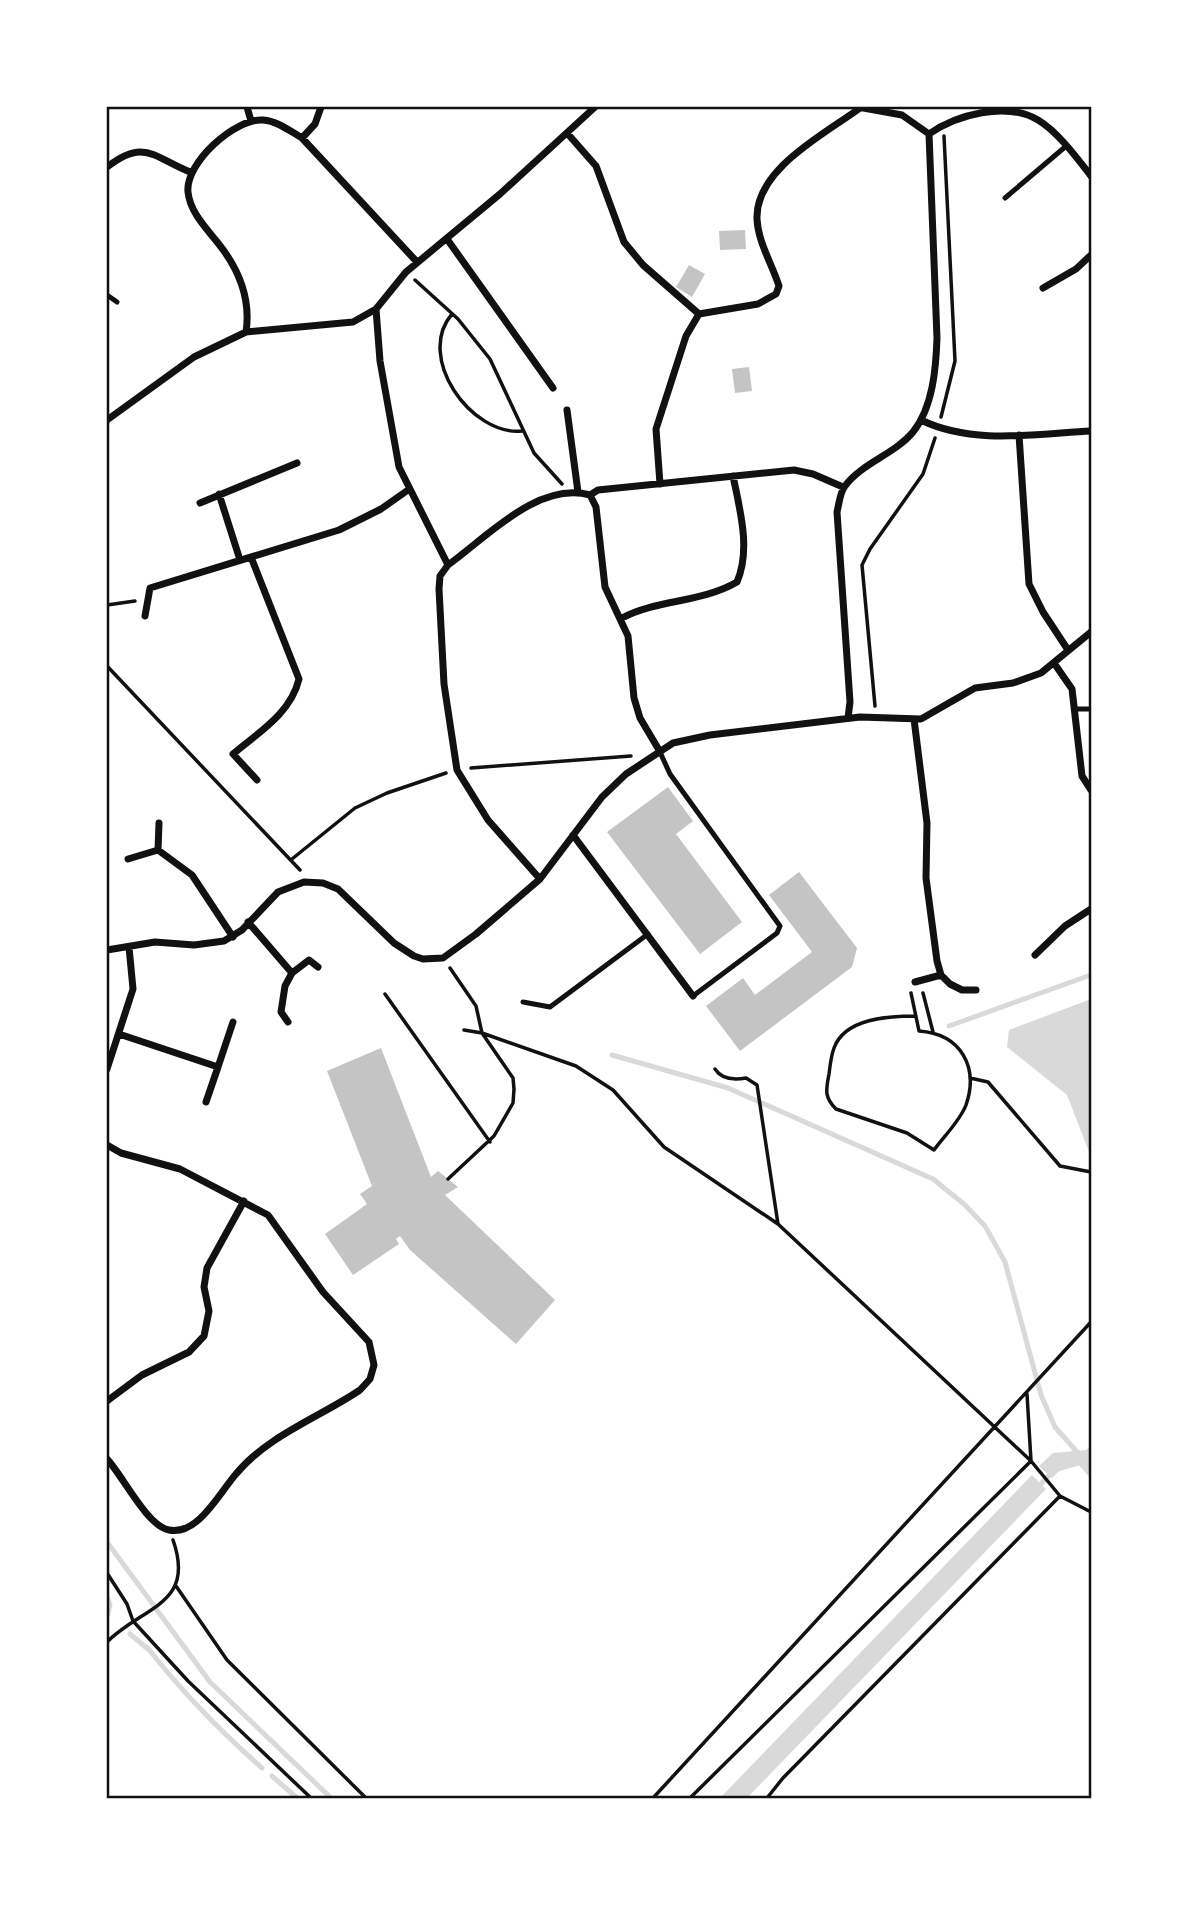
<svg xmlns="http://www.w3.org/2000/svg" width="1198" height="1905" font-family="'Space Grotesk',sans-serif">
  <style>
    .water { fill: #d9d9d9 }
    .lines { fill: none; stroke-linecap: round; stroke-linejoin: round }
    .stream { stroke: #d9d9d9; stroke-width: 5 }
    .building { fill: #c4c4c4 }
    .path { stroke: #111; stroke-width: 3.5 }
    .service { stroke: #111; stroke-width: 5 }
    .minor { stroke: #111; stroke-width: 7 }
    .neatline { fill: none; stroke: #111; stroke-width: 2.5 }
  </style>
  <rect width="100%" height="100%" fill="#fff"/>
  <!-- water -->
  <path class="water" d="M1091,999v158l-24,-62 -60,-48 2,-17z
    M1091,1446v33l-14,-16 -12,2 -13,13 -13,-12 14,-13 33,-3z
    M1032,1475l14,14 -299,309h-27z"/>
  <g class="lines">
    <!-- stream -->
    <path class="stream" d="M949,1026l142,-51
      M612,1055l116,33 205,91 31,25 21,22 20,36 36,133 14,32 30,34 6,3
      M1036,1489l18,-19 31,-9 6,-6
      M107,1542l103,140 121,116
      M107,1597l3,8 -3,11
      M130,1634l19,16 -2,-3c35,45 72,83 115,121
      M272,1776l25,22"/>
  </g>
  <!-- building -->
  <path class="building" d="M745,230l1,19 -26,1 -1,-19z
    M689,265l16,9 -13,23 -16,-10z
    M749,367l3,24 -17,2 -3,-24z
    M668,787l25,34 -17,13 66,88 -42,32 -93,-122z
    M799,872l58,76 -5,19 -112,84 -34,-45 37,-28 12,17 57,-43 -43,-57z
    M381,1048l50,129 7,-6 20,16 -13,8 110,105 -39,44 -106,-94 -10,-14 -4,3 3,5 -46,31 -28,-41 42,-30 -7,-10 12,-8 -45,-115z"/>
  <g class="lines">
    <!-- path -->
    <path class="path" d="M415,280l43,39 32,40 44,94 28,31
      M452,314c-37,43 19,122 70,117
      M941,417l14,-56 -11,-225
      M107,605l28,-4
      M107,666l193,204
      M875,706l-13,-141 8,-16 53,-75 12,-36
      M471,768l160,-12
      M292,859l63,-51 32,-15 59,-20
      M911,993l8,38c42,3 60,36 47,74 -6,16 -22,31 -32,45l-27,-17 -71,-24c-12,-12 -10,-19 -7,-35 1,-8 2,-18 5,-26 11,-30 55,-32 82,-32
      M923,993l10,39
      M385,994l105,148
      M464,1030l18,3 94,33 37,24 51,57 114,77 253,237 29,35 31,16
      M715,1069c7,11 20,11 31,9l11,7 21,139
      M970,1078l18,4 72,84 31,6
      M448,1179l46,-43 19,-33 1,-14 -1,-11 -31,-45 -6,-27 -26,-38
      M107,1573l20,31 6,17 55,60 123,117
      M176,1586l51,74 139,138
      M107,1642c36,-36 89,-37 66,-102
      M653,1798l438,-476
      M690,1798l341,-337 -4,-67
      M767,1798l16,-20 277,-282"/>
    <!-- service -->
    <path class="service" d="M1005,198l60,-51
      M107,295l10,7
      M1076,709h15
      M659,750l11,24 110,152 -3,7 -84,63
      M523,1002l27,5 98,-73"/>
    <!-- minor -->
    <path class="minor" d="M247,107l4,14
      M858,107l44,8 27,19
      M567,133l29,33 28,76 19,23 56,49
      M929,134c27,-19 77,-33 109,-14 20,12 39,38 53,56
      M302,138l13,-14 6,-17
      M107,167c37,-29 46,-10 83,5
      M447,239l106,149
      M1043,288l33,-19 15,-14
      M246,332c5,-33 -8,-64 -28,-89 -12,-15 -28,-31 -30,-51 -3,-29 47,-74 75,-72 14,1 27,11 39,18l115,124
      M567,410l11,82
      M107,420l87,-63 52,-25 107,-10 23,-13
      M921,420c51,25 114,14 170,11
      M1019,435l10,149 14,28 25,38
      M660,484l-4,-55 30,-93 13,-22 59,-10 18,-10 3,-8c-7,-22 -21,-44 -22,-67 -2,-50 68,-85 103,-111
      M219,494l21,66
      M590,495l6,12 9,80 23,49 6,62 6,20 19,32
      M200,503l97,-40
      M251,557l48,122c-8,34 -40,53 -66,75l24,26
      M448,565l-49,-98 -19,-106 -4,-52 30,-37 94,-78 95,-87
      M145,616l5,-28 189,-58 42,-21 27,-19
      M622,618c36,-19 79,-15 115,-36 14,-32 3,-72 -4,-106
      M1054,663l18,26 10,87 9,14
      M848,718l2,-16 -13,-190c2,-8 3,-20 8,-26 17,-23 50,-32 68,-54 20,-25 23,-64 24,-94l-8,-204
      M914,719l13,104 -1,55 11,83 4,14 9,9 12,6h14
      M159,823l-1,27 34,25 41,62
      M573,835l120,161
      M128,859l30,-9
      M540,879l-52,-59 -31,-50 -13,-86 -5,-95 1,-13 8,-11c39,-28 90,-84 142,-70l8,-5 196,-20 19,4 30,13
      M248,922l44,51 -7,13 -4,26 7,10
      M107,950l48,-8 39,3 30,-4 18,-11 36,-38 26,-10 19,1 15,6 56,54 20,13 9,3 20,-1 33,-24 64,-55 62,-82 24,-23 47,-31 37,-8 150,-18 61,2 54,-31 38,-5 28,-10 50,-41
      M1035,955l30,-29 26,-17
      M292,973l17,-13 9,7
      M915,982l26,-7
      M119,1034l99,33 15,-45
      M107,1069l26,-80 -4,-42
      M206,1102l12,-35
      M107,1145l14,8 59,16 88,46 55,77 46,50 5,23 -4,14 -10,11c-40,27 -93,46 -124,84 -16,18 -38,62 -67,56 -22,-4 -46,-54 -62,-71
      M107,1401l35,-26 47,-23 15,-16 5,-25 -5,-24 3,-19 37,-67"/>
  </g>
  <!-- border -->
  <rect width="1198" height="1905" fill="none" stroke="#ffffff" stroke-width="217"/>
  <rect x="108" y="108" width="982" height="1689" class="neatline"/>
</svg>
